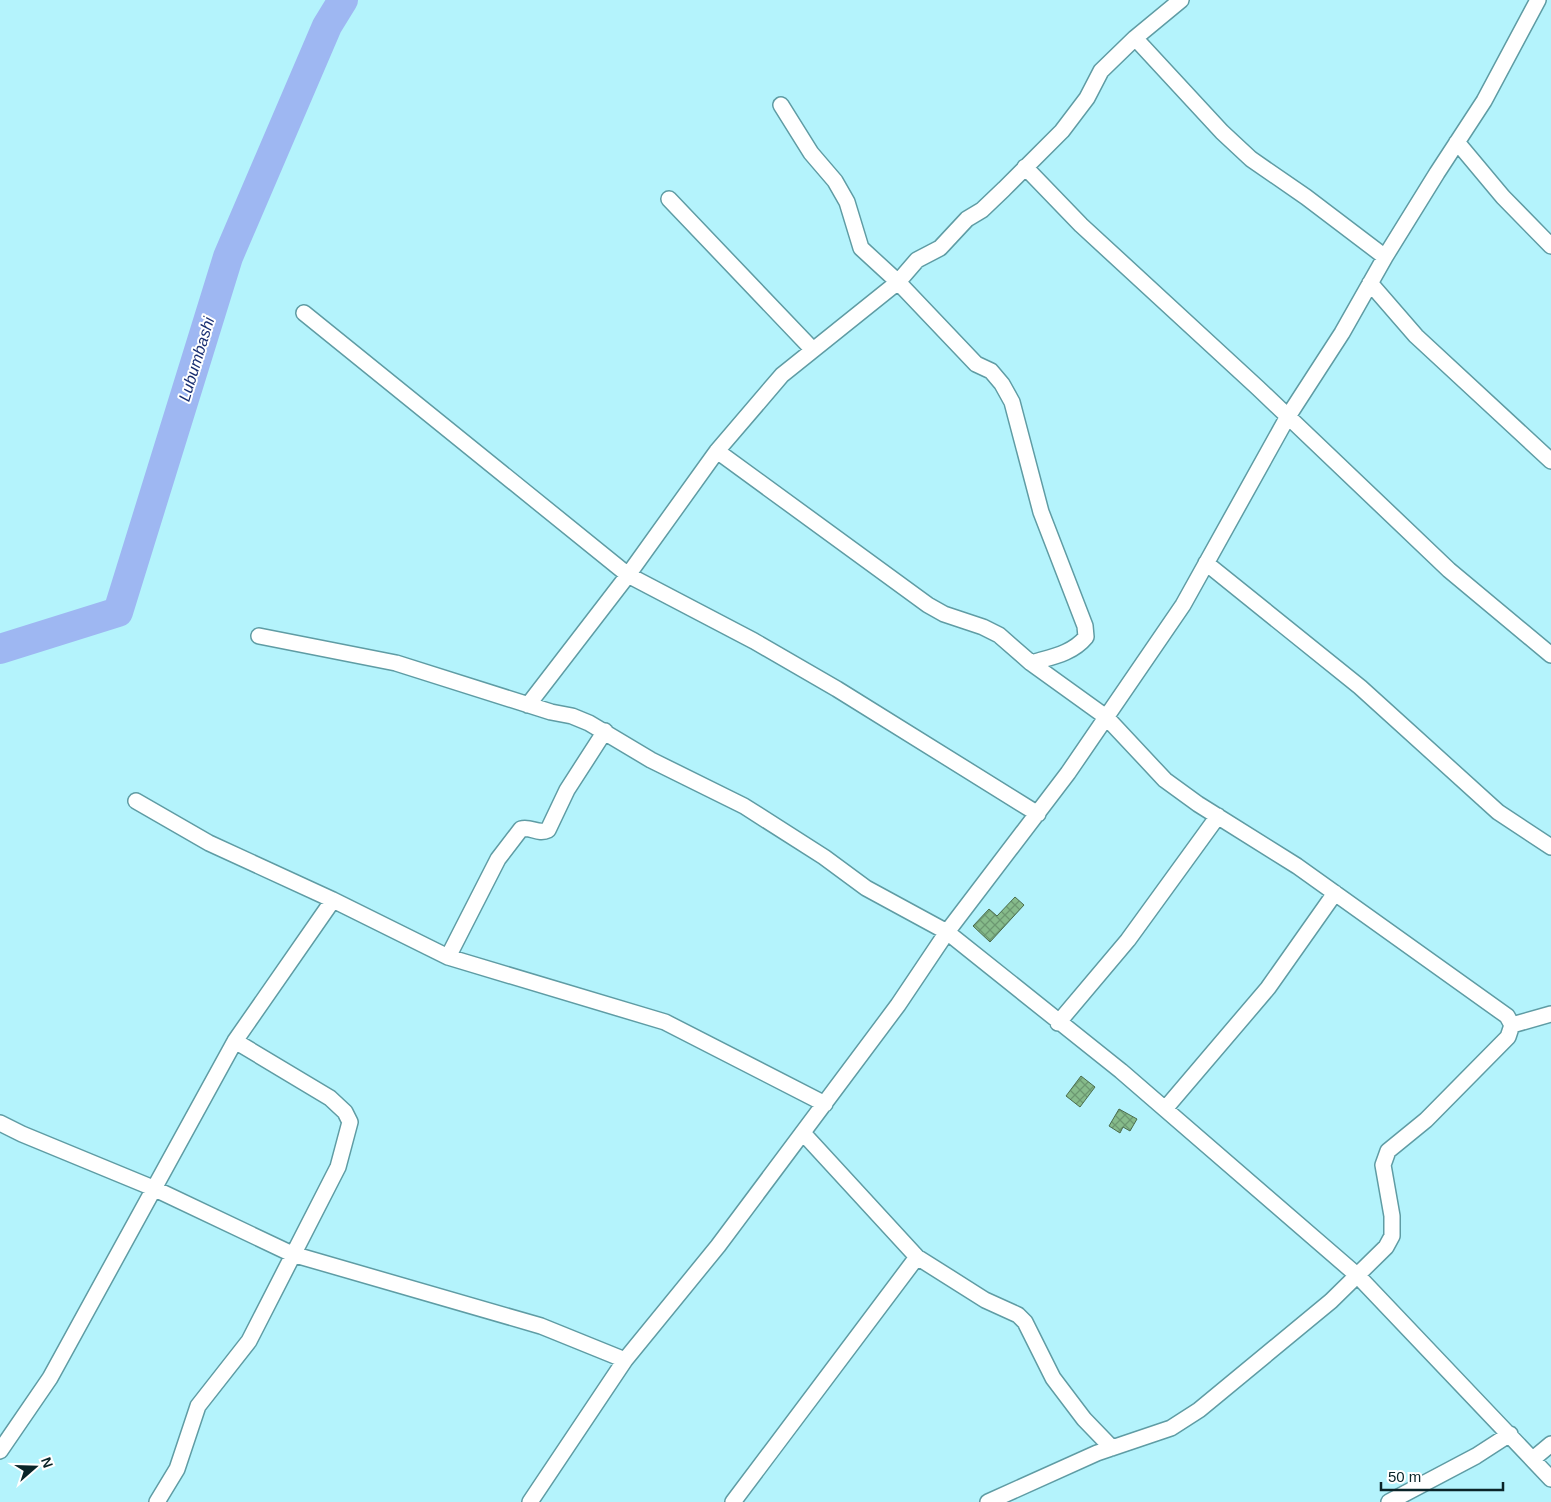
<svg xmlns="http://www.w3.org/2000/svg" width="1551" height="1502" font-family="Helvetica,sans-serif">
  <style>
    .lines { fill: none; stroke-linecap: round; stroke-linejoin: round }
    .river { stroke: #9eb7f2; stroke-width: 30 }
    .building { fill: url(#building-cross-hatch); stroke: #4a6d4d }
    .street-casing { stroke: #5f9ca4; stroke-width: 18 }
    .street { stroke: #fff; stroke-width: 15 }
    .labels { text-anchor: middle; stroke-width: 4; stroke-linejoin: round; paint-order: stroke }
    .water-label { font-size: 16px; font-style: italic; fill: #192f72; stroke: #fff }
  </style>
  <defs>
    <pattern id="building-cross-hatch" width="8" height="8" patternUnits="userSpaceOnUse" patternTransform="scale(1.25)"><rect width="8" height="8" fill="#86bb8a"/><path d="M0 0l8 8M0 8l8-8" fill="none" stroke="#6c9871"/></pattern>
  </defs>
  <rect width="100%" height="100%" fill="#b4f3fc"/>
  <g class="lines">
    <!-- river -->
    <path class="river" d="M0,649l118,-37 110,-355 99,-231 16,-26"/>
  </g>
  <!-- building -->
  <path class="building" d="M1015,897l9,8 -34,37 -17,-16 16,-17 8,7z
    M1081,1076l14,11 -15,20 -14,-11z
    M1119,1109l18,10 -7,12 -7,-4 -3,6 -11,-7z"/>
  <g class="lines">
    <defs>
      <path id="street" d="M1135,38l87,94 29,27 55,38 79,60
        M781,105l30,48 24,28 12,21 14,46 37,34 78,82 15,7 11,13 10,18 29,110 44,114 1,11c-14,17 -35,20 -55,26
        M1457,142l46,55 48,49
        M1025,167l56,58 177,163 191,182 102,85
        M669,199l144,151
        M1370,283l46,53 135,125
        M304,313l324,262 126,66 83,48 201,125
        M717,451l211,154 16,9 39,13 16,8 32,28 75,54 59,63 33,24 99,62 210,150 5,9 -4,12 -82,83 -38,31 -5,14 9,51v20l-6,11 -55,54 -132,109 -28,18 -74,25 -109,49
        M1206,563l154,124 138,125 53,35
        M259,636l137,27 155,49 21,4 17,7 62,37 93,46 80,51 42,31 81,44 174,139 237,205 193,203
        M528,705l100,-130 89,-124 65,-76 116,-93 19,-22 23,-12 27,-29 15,-9 22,-21 58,-58 25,-33 14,-27 34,-33 46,-38
        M136,801l73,42 124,57 115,57 217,65 160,82
        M448,957l50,-98 23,-30c10,-3 17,6 27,1l19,-40 38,-59
        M1058,1023l70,-83 90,-124
        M1512,1025l39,-11
        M1165,1109l103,-121 67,-95
        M0,1123l22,11 131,54 139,66 249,72 84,34
        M917,1257l68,43 33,15 7,7 28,56 31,41 28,29
        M0,1451l50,-73 185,-337 98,-141
        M1533,1459l18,-15
        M157,1502l20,-33 21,-63 51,-65 89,-174 12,-45 -5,-10 -15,-14 -95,-57
        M530,1502l95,-142 93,-114 180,-241 49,-73 121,-159 115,-168 104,-187 55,-85 43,-76 52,-84 47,-72 54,-101
        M733,1502l184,-245 -114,-124
        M1389,1502l87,-46 34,-22"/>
    </defs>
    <!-- street casing -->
    <use href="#street" class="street-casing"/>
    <!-- street -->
    <use href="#street" class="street"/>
  </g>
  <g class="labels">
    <!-- water labels -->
    <g class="water-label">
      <text transform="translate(196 359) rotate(-73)" y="6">Lubumbashi</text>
    </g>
  </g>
  <!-- north arrow -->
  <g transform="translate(35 1467) rotate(70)" stroke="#ffffff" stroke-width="4" paint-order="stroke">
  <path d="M0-4L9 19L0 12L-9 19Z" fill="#0a2428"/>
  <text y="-8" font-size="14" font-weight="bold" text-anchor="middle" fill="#0a2428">N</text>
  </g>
  <!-- scale -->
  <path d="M1381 1482v8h122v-8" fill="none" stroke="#0a2428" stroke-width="2.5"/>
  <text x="1388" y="1482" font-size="15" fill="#0a2428" stroke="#ffffff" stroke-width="4" paint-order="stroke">50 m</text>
</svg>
